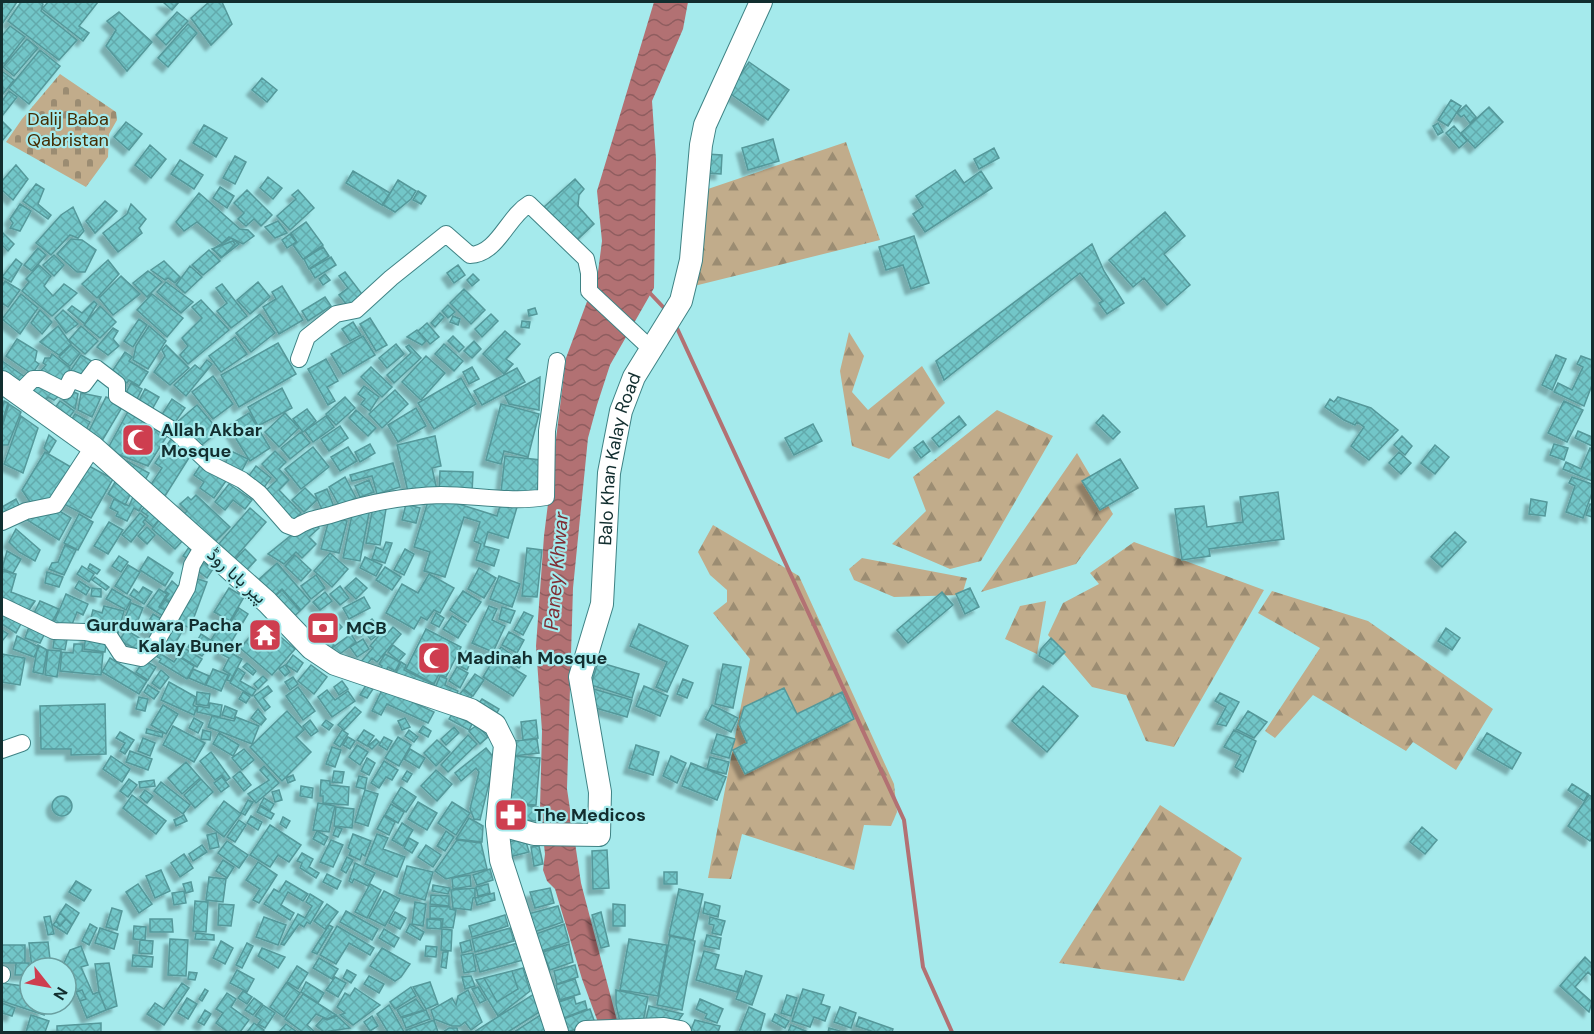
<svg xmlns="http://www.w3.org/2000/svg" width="1594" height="1034" font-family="'DM Sans',Vazirmatn,sans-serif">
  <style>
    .forest { fill: url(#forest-firs) }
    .cemetery { fill: url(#cemetery-stones) }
    .water { fill: url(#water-waves) }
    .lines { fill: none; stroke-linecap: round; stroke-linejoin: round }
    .stream { stroke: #b27173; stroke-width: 4 }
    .building { fill: url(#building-cross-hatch); stroke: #54989a; stroke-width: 1.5; filter: url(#shadow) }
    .street-casing { stroke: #3f8385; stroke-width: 18 }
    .secondary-casing { stroke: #3f8385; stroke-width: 24 }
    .street { stroke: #fff; stroke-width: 16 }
    .secondary { stroke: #fff; stroke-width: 22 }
    .labels { text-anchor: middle; stroke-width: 4.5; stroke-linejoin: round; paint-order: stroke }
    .park-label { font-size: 18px; fill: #432b00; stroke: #a5eaec }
    .poi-label { font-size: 18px; font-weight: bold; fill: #122e2f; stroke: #a5eaec; text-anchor: start }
    .street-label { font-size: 18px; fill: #122e2f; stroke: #a5eaec }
    .water-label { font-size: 20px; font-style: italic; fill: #7f2e35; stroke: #a5eaec }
  </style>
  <defs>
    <pattern id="forest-firs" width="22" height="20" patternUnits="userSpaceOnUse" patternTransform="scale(1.5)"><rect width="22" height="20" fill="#c1ac8b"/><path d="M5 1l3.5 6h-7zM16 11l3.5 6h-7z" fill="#9b8c72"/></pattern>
    <pattern id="cemetery-stones" width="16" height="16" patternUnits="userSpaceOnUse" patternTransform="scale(1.5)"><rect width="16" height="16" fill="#c1ac8b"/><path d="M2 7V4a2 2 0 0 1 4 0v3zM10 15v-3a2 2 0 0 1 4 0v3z" fill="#9b8c72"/></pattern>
    <pattern id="water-waves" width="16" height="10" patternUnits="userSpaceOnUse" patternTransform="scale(1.5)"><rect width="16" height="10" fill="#b27173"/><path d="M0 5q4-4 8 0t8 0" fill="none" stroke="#8f5d5f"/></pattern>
    <pattern id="building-cross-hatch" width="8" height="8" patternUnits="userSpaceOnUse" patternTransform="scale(1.5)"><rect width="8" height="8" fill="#72c6c8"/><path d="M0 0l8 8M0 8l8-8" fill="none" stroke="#62aaac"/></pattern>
    <filter id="shadow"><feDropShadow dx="-5.5" dy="5.5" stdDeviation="1.5" flood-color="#0004"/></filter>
  </defs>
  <rect width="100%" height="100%" fill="#a5eaec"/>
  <!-- forest -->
  <path class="forest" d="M846,142l34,98 -186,46 5,-94z
    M849,332l15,24 -12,36 16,18 54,-44 23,37 -56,56 -37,-13 -12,-75z
    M997,410l56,26 -72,125 -31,8 -58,-25 34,-33 -13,-34z
    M1077,453l36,61 -37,50 -95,28z
    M713,525l86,51 95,208 3,28 -6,14 -27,-1 -10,45 -112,-36 -11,45 -23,-1 42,-219 -37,-46 14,-11v-12l-17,-15 -12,-23z
    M1134,542l130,48 -90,157 -28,-6 -20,-46 -34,-8 -44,-52 15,-32 36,-19 -9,-11z
    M862,558l105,20 -5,17 -68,2 -40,-17 -5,-11z
    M1272,591l96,30 125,88 -37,61 -43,-28 -7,9 -93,-56 -38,43 -10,-7 55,-83 -62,-35z
    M1046,601l-9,53 -32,-15 15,-33z
    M1160,805l82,53 -58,123 -125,-18z"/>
  <!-- cemetery -->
  <path class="cemetery" d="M60,74l56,38 1,8 -8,14 -1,23 -22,30 -80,-45 16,-23z"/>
  <!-- water -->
  <path class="water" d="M654,2h34l-5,27 -31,72 4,58 -2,129 -44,77 -13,40 -9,33 -15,150 -6,201 14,94 39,149 -21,-7 -17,-46 -27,-90 -8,-8 -4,-11 2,-16 -5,-45 2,-78 -6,-85 8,-110 22,-178 32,-86 4,-31 -5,-50z"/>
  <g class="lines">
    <!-- stream -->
    <path class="stream" d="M648,291l17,18
      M676,326l228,494 19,147 29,65"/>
  </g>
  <!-- building -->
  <path class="building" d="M2,2h15l-15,22z
    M21,2h19l3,2 -2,7 36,29 -18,20 -51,-39z
    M48,2h50l-19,24 10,7 -6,8 -41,-32z
    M163,2h16l-7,8z
    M209,2h13l10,22 -21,21 -20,-27z
    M119,12l33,30 -25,29 -21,-25 10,-16 -9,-9z
    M177,12l11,9 -22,24 -10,-10z
    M188,24l9,9 -29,34 -10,-9z
    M10,26l15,11 -21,27 -2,-2v-26z
    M27,39l11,9 -24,28 -11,-9z
    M40,50l20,16 -31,38 -20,-16z
    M749,62l40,28 -21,30 -40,-28z
    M3,72l11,8 -11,14 -1,-20z
    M262,78l15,12 -10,12 -15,-12z
    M9,91l8,6 -15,19v-15z
    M1451,100l10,6 -13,20 -10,-6z
    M1466,105l10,12 -6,6 -6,-8 -3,2 -4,-4z
    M1489,107l14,15 -28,26 -14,-15z
    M2,121l9,9 -9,11z
    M126,122l16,12 -13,16 -15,-13z
    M1438,123l5,9 -5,3 -5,-9z
    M204,125l23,13 -11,19 -23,-14z
    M1454,126l13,15 -8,7 -13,-15z
    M773,139l6,22 -31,9 -6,-22z
    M150,145l16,14 -15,19 -16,-13z
    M994,148l5,10 -20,11 -5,-10z
    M706,154l16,1 -1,19 -16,-1z
    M235,156l11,6 -11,22 -12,-6z
    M180,160l23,15 -9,14 -23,-15z
    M16,165l12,14 -15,21 -11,-10v-9z
    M955,170l9,13 17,-12 11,17 -67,44 -12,-18 10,-7 -7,-11z
    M353,171l37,22 -8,12 -36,-22z
    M268,177l14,11 -9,11 -13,-11z
    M575,179l9,10 -5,6 -1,11 16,18 -17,16 -33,-33z
    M398,180l18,11 -5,8 -16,13 -12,-7z
    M36,184l8,5 -6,15 13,11 -3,4 -25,-18z
    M220,187l14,9 -7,12 -14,-10z
    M247,190l25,25 -11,11 -7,-7 -8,7 -8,-7 6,-6 -10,-10z
    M298,190l16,18 -24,22 -13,-14 19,-17 -4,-4z
    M418,191l8,5 -5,8 -8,-4z
    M199,193l41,36 8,1 6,6 -11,8 -14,-7 -7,6 -25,-21 -13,9 -8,-9z
    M105,201l12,10 -22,22 -9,-12z
    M20,204l11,7 -11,20 -10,-3 3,-5 -3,-4z
    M131,204l15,15 -7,9 3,5 -24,19 -15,-19 24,-19z
    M73,207l11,24 -6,7 -8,-3 -19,20 -15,-12 25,-28z
    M1165,212l20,24 -21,18 26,31 -23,20 -23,-27 -11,9 -24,-27z
    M278,221l9,12 -12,5 -10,-11z
    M306,222l17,23 -20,14 -10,-14 4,-3 -6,-9z
    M2,232l12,12 -6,7 -6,-6z
    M290,234l6,8 -9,6 -5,-8z
    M914,236l15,47 -18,6 -8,-24 -17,5 -7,-23z
    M231,238l8,6 -18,14 -8,-9z
    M71,239l11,1 14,10 -11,22h-8l-20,-18z
    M233,241l2,3 -13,13 -10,-8z
    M1092,244l12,27 20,32 -17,11 -8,-11 4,-2 -23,-28 -136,107 -8,-19z
    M323,247l6,9 -20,13 -5,-10z
    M38,248l8,7 -14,16 -8,-6z
    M209,250l11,11 -17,14 -11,-10z
    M54,255l10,10 -10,11 -11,-11z
    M331,257l5,8 -21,13 -5,-9z
    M16,259l6,5 -11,18 -9,-5z
    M108,260l11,14 -22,24 -15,-14z
    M164,261l16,16 -5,6 -7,-5 -3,2 -14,-10z
    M39,265l12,11 -7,10 9,10 11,-12 13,9 -25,23 -30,-25 7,-9 -3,-3z
    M458,265l7,10 -11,8 -7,-10z
    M190,266l12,11 -17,16 -9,-8z
    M148,271l14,11 -15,15 -14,-14z
    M345,272l20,26 -15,11 -11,-14 9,-7 -9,-12z
    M325,274l5,6 -7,5 -4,-6z
    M473,274l6,6 -7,6 -5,-6z
    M121,276l19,18 -27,21 -14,-17z
    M5,281l15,9 -12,17 -6,-4v-17z
    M166,282l27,20 -12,11 -24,-21z
    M258,282l12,15 -20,17 -13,-14z
    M222,284l25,32 -16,12 -14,-17 10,-8 -11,-15z
    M282,286l21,34 -24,14 -16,-27 13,-8 -4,-7z
    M464,289l21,21 -14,14 -21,-21z
    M21,294l17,14 -18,26 -18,-15z
    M152,294l31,24 -16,19 -30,-27z
    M325,297l6,9 -23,15 -6,-10z
    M201,300l28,30 -41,34 -8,-9 8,-9 -6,-8 20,-20 -10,-11z
    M94,301l3,3 -12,20 -17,-14 4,-4 10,7z
    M448,305l7,7 -7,6 -6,-7z
    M100,306l16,16 -16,16 -16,-13z
    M535,308l2,6 -8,2 -1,-6z
    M40,310l12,12 -10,12 -11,-11z
    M63,310l15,14 -12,9 -11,-15z
    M440,313l4,4 -9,10 -4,-4z
    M260,314l15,19 -24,19 -15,-19z
    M491,314l7,7 -16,16 -7,-8z
    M453,316l7,3 -2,6 -8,-3z
    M370,318l17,27 -11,6 -16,-27z
    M139,319l8,6 -14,22 -9,-6z
    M522,321l8,1 -1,6 -8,-1z
    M353,322l8,13 -11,6 -8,-12z
    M427,323l12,14 -9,7 -12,-13z
    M58,326l13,18 -12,11 -19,-13z
    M81,326l17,15 -13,13 -16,-14z
    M149,326l17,15 -18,28 -15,-9 3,-14z
    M113,328l5,3 -5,8 6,7 -11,9 -11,-8z
    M417,330l9,11 -4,4 -15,-8z
    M505,331l15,13 -14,15 7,5 -9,10 -21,-20z
    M363,336l12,19 -32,19 -12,-20z
    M453,336l11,11 -5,5 -11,-11z
    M235,337l12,17 -26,18 -12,-16z
    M17,339l20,12 -2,10 4,3 -7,10 -26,-18z
    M474,341l7,8 -9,9 -8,-7z
    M278,343l18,31 -57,33 -18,-32z
    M396,344l8,10 -17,14 -8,-10z
    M444,344l19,17 -9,10 -19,-17z
    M71,345l9,8 -10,13 -11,-9z
    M166,345l23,23 -19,17 -16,-13 11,-16 -3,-6z
    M409,345l12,13 -27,25 -7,-8 24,-22 -5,-6z
    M125,352l7,5 -3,4 19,11 -9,14 -10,-6 -2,3 -16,-10z
    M52,354l18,14 -3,8 -7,8 -23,-9 9,-10 -3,-2 2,-5h5z
    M81,355l14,8 -12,20 -14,-10z
    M1556,355l10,4 -14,31 -10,-5z
    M426,356l19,17 -24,27 -19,-18z
    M1581,356l11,4v25l-8,21 -30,-14 4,-9 14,7 11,-23 -6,-3z
    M326,359l12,22 -11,6 8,14 -7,4 -20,-36z
    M207,360l5,4 -26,32 -12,-11 21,-20 5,4z
    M2,361l23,16 -8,11 -15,-11z
    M371,367l21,20 -10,10 -21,-20z
    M472,367l7,12 -10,5 -6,-12z
    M517,368l8,14 -43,23 -8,-14z
    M213,376l20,28 -20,15 -21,-27z
    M540,377l-1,33 -30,-6 -4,-8z
    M461,378l15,26 -42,25 -16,-26z
    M40,382l19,14 -5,4 -6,-3 -5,7 -12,-10z
    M131,383l11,6 -6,12 -11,-6z
    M364,386l15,11 -9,14 -9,-7 4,-5 -7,-5z
    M282,388l10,20 -34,18 -10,-19z
    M68,389l10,5 -3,15 -12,-9z
    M145,389l14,8 -9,16 -13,-8z
    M395,390l13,14 -26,24 -13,-14z
    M81,393l20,4 -9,20 -14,-7z
    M106,397l18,7 -25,42 -13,-9z
    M345,397l10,11 -19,17 -10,-11z
    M1338,397l33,11 27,22 -29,30 -18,-14 13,-19 -7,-5 -2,3 -11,-5 -19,-13 5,-8 4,3z
    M172,399l13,9 -14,20 -12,-9z
    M4,401l4,2 -6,20v-14z
    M60,401l14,10 -9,12 -14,-10z
    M1564,401l19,9 -16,32 -19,-9z
    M9,404l12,8 -13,33h-6v-18z
    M501,404l38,10 -11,43 -24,-6 -3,13 -15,-4z
    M197,405l22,26 -22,18 -21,-26z
    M131,406l39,25 -22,35 -41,-16z
    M416,408l10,18 -28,16 -10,-17z
    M307,409l9,12 -13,11 -10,-13z
    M356,410l20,18 -8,8 -19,-18z
    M249,413l21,35 -20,13 -22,-35z
    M285,413l14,15 -20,19 -14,-15z
    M75,414l15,8 -7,14 -15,-11z
    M1103,415l17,17 -7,7 -17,-16z
    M21,416l17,12 -15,45 -19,-9z
    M326,416l8,11 -21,15 -8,-11z
    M959,416l7,9 -27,22 -7,-9z
    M813,424l9,17 -28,14 -9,-17z
    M340,426l8,12 -19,13 -8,-12z
    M1578,431l14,6v9l-17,-8z
    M301,432l9,11 -20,16 -9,-11z
    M49,435l7,6 -7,12 -5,-5z
    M435,436l6,30 -9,2 5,22 -28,6 -12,-51z
    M1402,436l10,10 -7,9 -11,-10z
    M171,439l21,14 -27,43 -15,-10 12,-18 -7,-5z
    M923,441l7,10 -9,7 -7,-10z
    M370,444l5,9 -15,9 -5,-10z
    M1554,444l14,4 -4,12 -14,-5z
    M1435,445l14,12 -14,17 -14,-11z
    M313,447l16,20 -28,22 -16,-20z
    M348,447l9,14 -17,10 -9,-14z
    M1590,448l2,1v32l-29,-12 3,-7 15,7z
    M231,451l17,8 -10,19 -16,-8z
    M275,451l11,11 -7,7 10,11 -10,10 22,23 -12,11 -28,-29 16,-15 -15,-16z
    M45,452l31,18 -22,33 -16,3 -8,-4 -8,-12z
    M1399,452l12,11 -10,11 -12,-11z
    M505,456l36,4 -4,36 -36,-4z
    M1120,459l18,29 -38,22 -18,-29z
    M127,461l22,12 -5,9 -22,-12z
    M393,463l7,24 -23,7 -5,-18 -20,5 -2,-6z
    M201,464l25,17 -12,17 -14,-10 4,-6 -10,-7z
    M89,466l24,13 -22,39 -27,-14z
    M256,466l15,12 -11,15 -15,-12z
    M440,471l33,1 -1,21 -33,-1z
    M345,477l11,21 -16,9 -11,-20z
    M1572,477l20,7v9l-9,25 -17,-6 9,-26 -6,-3z
    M369,480l5,12 -14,5 -5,-11z
    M115,482l16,11 -6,12 -17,-11z
    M229,484l23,16 -7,9 -12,-9 -8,10 -10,-8z
    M305,488l12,12 -13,12 -12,-12z
    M327,489l7,18 -11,5 -8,-18z
    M1278,492l6,47 -75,10 1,7 -28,4 -7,-51 29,-3 3,21 36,-5 -3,-25z
    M196,495l34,32 -20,20 -30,-29 7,-7 -7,-7 8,-7 3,3z
    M133,497l11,5 -5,9 -5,-3 -7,13 -11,-5 2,-4 -8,-4 4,-9 15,7z
    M429,498l17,2 51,16 4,-14 16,5 -9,31 -20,-6 -4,14 15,4 -5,16 -18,-6 5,-16 -7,-3 6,-19 -16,-5 -19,60 -21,-6 6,-19 -16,-5z
    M16,499l4,8 -18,9v-9z
    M1531,499l16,3 -2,14 -16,-2z
    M147,504l14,13 -8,10 -8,-7 3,-4 -7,-5z
    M406,504l14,4 -4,15 -14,-3z
    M1590,504l2,1v12l-6,-2z
    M53,507l18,11 -12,22 -35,-22z
    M373,507l13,2 -6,36 -14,-2z
    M250,508l16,14 -33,38 -16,-14z
    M353,510l16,3 -9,48 -17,-3z
    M140,513l6,5 -3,4 2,2 -14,18 -9,-7z
    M79,514l14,8 -15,28 -14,-7z
    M330,516l17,5 -8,32 -18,-4z
    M161,518l24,20 -10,11 -23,-20z
    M310,520l9,8 -10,9 7,7 -14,14 -6,-6 -12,12 -16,-10z
    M109,522l14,8 -15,24 -14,-8z
    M147,527l8,8 -8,9 -9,-8z
    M16,529l24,21 -5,11 -16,-9 -10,-10z
    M1455,532l11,10 -24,25 -11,-10z
    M386,542l6,1 -7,20 -13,-4 4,-12 7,3z
    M65,545l11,5 -12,25 -15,-6 3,-6 6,-1z
    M189,547l5,4 -6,8 -5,-3z
    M527,548l15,2 -5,47 -15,-1z
    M245,549l11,11 -12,13 -12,-10z
    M405,549l9,5 -10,21 -10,-5z
    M7,551l14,8 -8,14 -11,-4z
    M330,553l18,16 -16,18 -18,-16z
    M295,555l16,15 -10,11 -16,-15z
    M119,556l9,6 -7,10 -9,-6z
    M148,557l25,16 -8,13 -25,-16z
    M365,557l17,8 -6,11 -16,-8z
    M200,560l13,9 -6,9 -13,-10z
    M277,563l33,38 -9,9 -19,-21 -11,10 -15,-17z
    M90,564l10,6 -3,4 -9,-6z
    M128,565l12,7 -13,22 -12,-8z
    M82,566l12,8 -5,8 -12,-8z
    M385,567l16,10 -9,13 -16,-10z
    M479,568l17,10 -12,20 -16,-9z
    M2,571l14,3 -5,18 24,9 -10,15 -23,-11z
    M47,572l16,5 -4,10 -14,-4z
    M429,574l25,14 -14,25 -6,-3 -7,10 -6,-3 -7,12 -28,-16 16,-29 16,9z
    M316,575l9,13 -14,11 -10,-13z
    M499,576l21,8 -8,23 -22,-8z
    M95,577l14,10 -3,3 -14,-10z
    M195,578l12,4 -17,46 -12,-5z
    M356,578l11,10 -11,11 -11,-11z
    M79,581l11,7 -4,7 -11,-7z
    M172,581l10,9 -9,14 -8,-5 4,-5 -4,-3z
    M340,586l9,12 -9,7 -10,-11z
    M143,587l9,5 -8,12 -14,-9 4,-6 5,4z
    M92,588l9,1v8l-10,-1z
    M229,588l15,9 -14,24 -16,-9z
    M970,588l9,19 -14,7 -9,-20z
    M112,589l19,11 -5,10 -20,-11z
    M159,589l8,5 -8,13 8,4 -4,5 -16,-10z
    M282,590l18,21 -11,10 -18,-21z
    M463,591l18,11 -13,20 -18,-12z
    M325,592l7,9 -12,9 -7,-8z
    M942,592l11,13 -45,38 -11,-13z
    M66,594l22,10 -5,11 -6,-3 -8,20 -16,-7z
    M364,597l6,11 -21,11 -6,-11z
    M165,600l7,5 -4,7 -8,-5z
    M40,601l19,8 -9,17 -18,-9z
    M131,603l12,5 -9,22 -12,-5z
    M104,606l20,5 -7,26 -29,-8 5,-19 9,3z
    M489,606l8,3 -5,11 13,6 -12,26 -21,-9z
    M502,607l13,4 -5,12 -11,-4z
    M2,608l22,10 -8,15 -14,-9z
    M239,608l9,6 -21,35 -16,-9 13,-21 6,4z
    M524,612l9,4 -10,19 -9,-5z
    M436,613l8,5 -5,9 -8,-4z
    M153,614l13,8 -9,15 -13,-8z
    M452,616l14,9 -8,13 -15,-9z
    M323,619l6,5 5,-5 8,8 -11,11 -6,-6 -5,6 -8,-8z
    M372,619l4,5 -15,12 -4,-5z
    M170,622l13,8 -10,17 -13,-8z
    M263,622l32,27 -23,26 -32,-27z
    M30,624l17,5 -7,14 -15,-5z
    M639,624l49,22 -21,46 -11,-5 11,-25 -37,-16z
    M393,627l8,7 -24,28 -5,-4 -8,10 -5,-4 14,-16 -3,-2 11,-13 4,3z
    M1446,628l14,10 -8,12 -14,-9z
    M426,629l35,18 -15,30 -7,-3 -5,10 -28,-15z
    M2,630l6,4 -6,7z
    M126,630l17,10 -6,9 -18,-8z
    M373,632l3,4 -5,4 -3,-4z
    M509,632l15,8 -7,13 -15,-8z
    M55,633l13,1 -3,16 -12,-2z
    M201,634l11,7 -5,9 -11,-7z
    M351,634l5,8 -19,14 -5,-8z
    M86,635l21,3 -2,14 -21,-3z
    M17,636l22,11 -5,10 -21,-8z
    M1051,638l14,14 -12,12 -14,-8 2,-7z
    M328,639l6,6 -4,5 -7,-5z
    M363,639l6,10 -12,8 -7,-10z
    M191,642l15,9 -4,5 -14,-9z
    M176,643l26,16 -5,8 -26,-16z
    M74,644h9l-1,7 21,2 -2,22 -41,-4 2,-19 11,1z
    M38,645l9,5 -4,24 -10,-2z
    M393,645l12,9 -6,7 -11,-9z
    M501,647l22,16 -4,5 -22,-15z
    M222,648l20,11 -12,22 -3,-1 3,-6 -7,-4 6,-12 -10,-5z
    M48,650l13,1 -4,26 -12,-2z
    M156,651l18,11 4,-6 16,10 -7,13 -28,-17 2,-3 -7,-4z
    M466,651l8,4 -7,15 -8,-4z
    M2,654l23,4 -5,27 -18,-3z
    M385,654l15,8 -5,9 -7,-4 -4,7 -5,-3 3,-5 -3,-2z
    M293,655l10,8 -6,9 -11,-7z
    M495,657l31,19 -13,20 -30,-19z
    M110,658l37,23 -8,13 -37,-22z
    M144,660l12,7 -8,13 -12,-8z
    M401,662l5,3 -2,5 27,13 -5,10 -32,-16z
    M598,662l41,12 -7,24 -41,-13z
    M247,663l9,8 -3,4 -10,-8z
    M723,664l18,3 -8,41 -18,-4z
    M285,665l5,7 -5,4 -6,-7z
    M311,665l16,12 -13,17 -16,-13z
    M457,667l11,6 -8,15 -11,-7z
    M238,668l7,5 -5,8 16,9 -4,6 -22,-13z
    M193,669l16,7 -4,9 -16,-7z
    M213,669l15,6 -7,16 -15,-6z
    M161,670l8,7 -9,12 -8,-6z
    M475,674l9,6 -11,16 -9,-7z
    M263,676l4,4 -9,9 -4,-5z
    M440,676l7,3 -2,6 13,6 -5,11 -25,-10 4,-8 4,2z
    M293,677l5,7 -8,6 -5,-8z
    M683,679l10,4 -6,15 -10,-4z
    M342,681l6,8 -9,6 -5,-8z
    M169,682l27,15 -3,8 4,2 -3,8 -33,-15z
    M148,685l11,7 -5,7 -10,-7z
    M366,685l7,4 -6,9 -7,-3z
    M268,686l4,5 -9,7 7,9 -5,4 -11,-15z
    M644,686l24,10 -8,20 -24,-10z
    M1043,686l35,30 -31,36 -35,-31z
    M298,687l17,24 -12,9 -17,-24z
    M383,688l51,24 -6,11 -41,-19 -6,11 -9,-4z
    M590,688l42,12 -5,17 -42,-12z
    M784,688l13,26 45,-22 12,27 -109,55 -12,-24 14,-7 -8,-19 5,-17z
    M327,690l8,10 13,-9 7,10 -23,16 -14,-20z
    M463,690l9,6 -7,10 -9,-7z
    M197,692l13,2 -2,12 -12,-2z
    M243,692l7,5 -4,6 -7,-4z
    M1220,693l19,9 -13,24 -9,-2 9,-17 -11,-6z
    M139,697l9,2 -3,12 -9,-2z
    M482,699l17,10 -5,9 -18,-11z
    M210,703l12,2 -2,12 -23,-5 1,-6 11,2z
    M105,704l1,50 -35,1v-6h-30l-1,-43z
    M163,705l15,9 -12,20 -15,-9z
    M712,705l26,13 -7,14 -26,-13z
    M225,706l12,5 -3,8 -12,-4z
    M355,707l6,5 -17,18 -6,-5z
    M258,709l8,10 -5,6 -10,-7z
    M287,711l17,19 -8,7 15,15 -29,29 -32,-34z
    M1248,711l19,11 -13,16 -18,-9z
    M452,714l20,10 -3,6 -20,-11z
    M212,716l22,5 2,-4 23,9 -7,18 -44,-17z
    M194,718l9,5 -5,10 -9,-5z
    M405,718l5,9 -8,3 -4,-9z
    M310,720l8,11 -7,5 -8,-10z
    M326,720l7,5 -4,5 -7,-5z
    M536,720l2,18 -15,2 -2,-18z
    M477,725l11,12 -8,7 -11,-13z
    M173,726l32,17 -11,19 -31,-17z
    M423,726l8,5 -3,6 -9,-5z
    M454,727l5,6 -13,12 -5,-6z
    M147,729l16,4 -1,4 -16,-4z
    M203,730l8,2 -1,8 -9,-1z
    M342,730l6,4 -8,13 -6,-4z
    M364,730l10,6 -7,10 -10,-6z
    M409,730l9,7 -4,5 -9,-6z
    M1234,730l22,11 -13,31 -8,-5 6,-12 -17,-8z
    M120,732l14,8 -9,14 -5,-3 5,-8 -9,-5z
    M219,733l20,12 -6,11 -20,-12z
    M1487,733l34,20 -9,16 -35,-20z
    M717,734l18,5 -6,19 -18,-5z
    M468,735l9,9 -29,28 -7,-7z
    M348,737l7,4 -5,8 -7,-4z
    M384,737l8,4 -5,9 -8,-5z
    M398,737l13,8 -12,21 -14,-8z
    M143,738l12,5 -5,13 -12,-5z
    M376,739l3,3 -7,7 -4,-3z
    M537,739l2,14 -25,3 -1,-15z
    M437,740l13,12 -14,14 -12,-13z
    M357,745l11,7 -8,13 -11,-8z
    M636,745l23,7 -6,23 -24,-7z
    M332,747l9,3 -6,17 -9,-3z
    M486,748l9,11 -15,61 -6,-1 -4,-10 9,-37 -3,-4 -15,13 -6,-8z
    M244,749l10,11 -12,10 -10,-12z
    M410,749l15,9 -6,10 -15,-9z
    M130,751l22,8 -4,11 -22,-8z
    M211,752l19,26 -4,3 -4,-6 -7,5 -15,-19z
    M111,756l19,13 -8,13 -19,-13z
    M512,756l28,2 -4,47 -27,-2z
    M671,756l15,7 -9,20 -14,-7z
    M710,757l19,5 -3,12 -19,-5z
    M367,758l8,5 -6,12 -8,-4z
    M384,761l14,9 -6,10 -6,-3 -7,11 -8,-5z
    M186,762l14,16 -18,16 -14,-16z
    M691,763l35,14 -9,23 -35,-14z
    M264,766l15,17 -23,20 -8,-9 21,-14 -9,-10z
    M436,770l16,14 -15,17 -16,-15z
    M240,771l11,14 -7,6 -11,-14z
    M334,771l10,1 -2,11 -10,-1z
    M407,771l5,3 -5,8 -5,-3z
    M293,775l2,5 -7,3 -2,-5z
    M359,776l8,2 -2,11 -9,-2z
    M222,777l7,9 -8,6 -7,-9z
    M129,779l8,6 -9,12 -8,-6z
    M201,779l12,13 -18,16 -11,-13z
    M154,780l1,6 -15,2 -1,-6z
    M321,780l9,1v4l19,2 -1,18 -25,-2v-7h-3z
    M161,782l29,23 -7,9 -29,-23z
    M1572,784l16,10 -4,7 -16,-11z
    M301,786l12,2 -1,10 -12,-2z
    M401,787l15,10 -10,15 -14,-10z
    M145,790l8,6 -6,7 -7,-6z
    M279,790l3,10 -7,2 -3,-10z
    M365,790l13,4 -10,32 -13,-4z
    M132,795l34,26 -10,13 -33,-26z
    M1589,795l3,2v41l-2,3 -22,-15z
    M52 806a10 10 0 1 1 20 0a10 10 0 1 1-20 0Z
    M264,798l10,6 -4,7 -10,-6z
    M248,800l5,2 -8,13 -4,-2z
    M224,801l17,13 -17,23 -17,-13z
    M418,802l19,11 -10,17 -19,-11z
    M452,802l18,11 -14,22 -18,-12z
    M318,803l17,3 -6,26 -16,-2z
    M507,803l31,4 -2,14 -31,-3z
    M391,804l13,8 -6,11 -13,-8z
    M260,806l14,8 -3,5 -14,-7z
    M336,807l18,2 -2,19 -18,-2z
    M184,815l3,6 -11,5 -2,-6z
    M251,816l11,6 -4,8 -11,-7z
    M384,816l11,6 -6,13 -12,-6z
    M283,817l7,4 -4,7 -6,-4z
    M469,818l14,8 -1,16 -26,-3z
    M239,820l7,5 -11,17 -8,-5z
    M402,823l11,7 -10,16 -11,-6z
    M270,825l31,20 -12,17 -11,-7 -8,12 -20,-12z
    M336,827l6,2 -4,8 -5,-2z
    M1422,827l15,13 -12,14 -15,-12z
    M317,831l11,6 -4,8 -11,-6z
    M446,831l8,6 -9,14 -8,-5z
    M216,833l3,14 -9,2 -3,-14z
    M353,834l18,7 -6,15 -3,-2 -2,6 -11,-5 2,-5 -3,-2z
    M377,834l11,4 -5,11 22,8 -8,20 -32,-13z
    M409,838l9,5 -6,10 -8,-5z
    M525,838l4,14 -20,5 -4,-14z
    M331,840l12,5 -10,22 -13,-5z
    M457,840l24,3 6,26 -41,10 -11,-8z
    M227,841l21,14 -9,13 -21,-15z
    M202,845l5,7 -14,9 -4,-7z
    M426,845l15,10 -8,12 -15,-10z
    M539,846l4,18 -9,2 -3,-19z
    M607,850l2,38 -16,1 -1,-38z
    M302,853l11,6 -4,8 10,6 -3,5 -16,-10 2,-5 -5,-2z
    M184,854l9,14 -13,9 -9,-14z
    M347,857l6,3 -7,13 -5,-3z
    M223,860l11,7 -7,11 -11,-7z
    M258,862l19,13 -18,28 -6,-3 7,-11 -14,-9z
    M355,863l20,10 -7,13 -14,-7 -2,4 -3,-2z
    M407,866l26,6 -8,28 -26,-7z
    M490,869l3,11 -16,5 -4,-10z
    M161,870l9,21 -15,7 -9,-22z
    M664,872h13v12h-13z
    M327,874l14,7 -4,8 -14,-7z
    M470,875l1,11 -18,3 -1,-11z
    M209,877l17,2 -3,23 -17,-2z
    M76,881l15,9 -7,11 -15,-9z
    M286,881l22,13 -5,7 -15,-9 -7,13 13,8 -4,7 -26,-16 10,-15 5,3z
    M191,882l2,9 -7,2 -3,-9z
    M138,884l14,20 -13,9 -13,-21z
    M370,884l11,6 -14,28 -12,-6z
    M488,884l2,9 -12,3 -2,-9z
    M433,885l17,3 -2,6 -16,-3z
    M475,888v9l-2,1 -2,12 -18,-2 -2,-18z
    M550,888l4,15 -19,5 -5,-16z
    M679,889l24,5 -10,46 -24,-5z
    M184,891l2,12 -12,2 -2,-12z
    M384,891l16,8 -15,27 -16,-8z
    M494,893l1,7 -18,5 -2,-7z
    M310,894l13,8 -13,22 -3,-2 -3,5 -5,-3 -15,21 -3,-1 17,-30 7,4 7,-12 -6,-4z
    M431,895l18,1v10l-19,-2z
    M195,901l13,1 -2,30 -13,-1z
    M415,902l11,2 -3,22 -11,-2z
    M705,902l15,4 -2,11 -15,-4z
    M66,904l13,9 -7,12 -12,-12z
    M219,904l15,1 -3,21 -13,-1z
    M327,904l11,8 -13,17 -11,-8z
    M613,904l12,1v21h-12z
    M430,906l20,1v2l6,1 -3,18 -11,-1 1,-8 -13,-1z
    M558,906l5,16 -29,10 -6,-18z
    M112,908l10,3 -5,19 -11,-3z
    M346,911l32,18 -6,11 -32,-18z
    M395,912l11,6 -6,11 -11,-6z
    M601,912l8,34 -8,2 -9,-33z
    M60,913l6,6 -6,7 -4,-5z
    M505,915l3,11 -36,11 -3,-11z
    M50,916l4,18 -6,1 -4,-18z
    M264,917l22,8 -8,20 -22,-8z
    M710,917l15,4 -4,14 -9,-2 2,-8 -5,-1z
    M66,919l6,6 -5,9 -14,-9 3,-4 4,5z
    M150,919h22l1,13h-23z
    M427,919l14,1v9l-14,-1z
    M90,924l7,4 -8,17 -7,-4z
    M410,924l14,8 -4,8 -14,-8z
    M564,924l5,18 -28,9 -5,-17z
    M329,925l4,2 -16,27 -5,-2z
    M134,926l12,1 -1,13 -12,-1z
    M337,926l37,22 -4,7 -21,-12 -13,21 -16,-9z
    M100,928l18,6 -4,15 -19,-6z
    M510,928l4,13 -39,11 -3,-13z
    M384,929l15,9 -5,9 -15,-9z
    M442,929l10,1 -1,21 -10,-1z
    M196,933l18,2v5l-19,-1z
    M707,935l14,3 -2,11 -15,-3z
    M670,936l25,5 -13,69 -25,-5z
    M170,939l18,1 -2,36 -18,-1z
    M629,939l38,6 -9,51 -38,-6z
    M140,940l13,1 -1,13 -13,-1z
    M470,940l2,10 -10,3 -2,-10z
    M221,941l12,7 -8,16 -12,-6z
    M48,942l3,26h-19l-3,-25z
    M247,943l6,3 -11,22 -6,-3z
    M518,943l5,17 -43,12 -5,-17z
    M569,944l4,18 -23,8 -7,-18z
    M2,945h23v18h-23z
    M81,946l7,19 -7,2 12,27 6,-2 7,18 -19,8 -7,-17 6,-2 -4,-9 -6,2 -12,-29 6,-13z
    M426,946l11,1 -1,10 -11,-1z
    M262,948l23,9 -7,11 -20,-12z
    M382,948l28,16 -9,13 -6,4 -25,-15z
    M704,951l15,4 -4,14 27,7 -5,16 -41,-12z
    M443,952h5l-2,16 -5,-1z
    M473,953l3,18 -12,2 -3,-18z
    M133,955l20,2 -1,10 -20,-1z
    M1585,957l7,7v12l-4,-4 -13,15 17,15 -3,10 -29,-26z
    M319,958l19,11 -6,10 -19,-11z
    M16,963h13l-1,12h-13z
    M109,963l8,43 -11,4 -7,-18 -4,-28z
    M575,965l3,12 -21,7 -3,-13z
    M297,966l11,7 -10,16 -11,-7z
    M523,968l7,23 -32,25 -22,-36 8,-2 13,24 21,-13 -6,-18z
    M237,970l17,9 -7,13 -17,-9z
    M347,970l9,5 -5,8 -8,-5z
    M512,971l6,18 -21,13 -13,-24z
    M746,971l16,5 -10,29 -16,-6z
    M189,972l8,1 -2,7 -7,-1z
    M369,976l15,8 -5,9 -15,-9z
    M471,976l4,10 -10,3 -3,-12z
    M335,977l11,6 -8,14 -12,-7z
    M575,979l5,15 -20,6 -4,-15z
    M306,982l18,11 -6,10 -17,-11z
    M430,982l8,22 -12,5 -13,-22z
    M2,983l28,4v17h13l1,11 -42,-14z
    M182,983l7,5 -25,37 -17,-11 8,-11 9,6z
    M286,983l14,10 -16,24 -14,-10z
    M411,987l5,9 -21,13 -5,-7z
    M478,987l8,13 -6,3 -8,-14z
    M355,988l25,17 -27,20 -13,-10 5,-2 -8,-6 8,-14 5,3z
    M205,989l3,2 -6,10 -3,-2z
    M803,989l21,6 -3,9 9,3 -5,14 -11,-4 -4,10 -18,-6z
    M82,990l4,9 -6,2 -4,-9z
    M468,990l14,32 -11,8 -6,-8 -5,4h-8l-18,-7 -3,-9 21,-12 4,7 2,-9z
    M616,990l32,7 -6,30 -21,-1 -5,-21z
    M243,991l9,6 -5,7 -9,-6z
    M227,993l9,6 -5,8 18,13 -9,12h-12l-12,-9 7,-10 -7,-4z
    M303,994l33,21 -9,4 -11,-5 -9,11 8,7h-12l-18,-13z
    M534,994l10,15 -36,23h-34z
    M787,995l10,3 -6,18 -10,-3z
    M574,997l2,7 9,-3 2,8 -23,9 -5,-16z
    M187,998l10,6 -9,15 -10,-6z
    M254,998l8,6 -9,11 -8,-5z
    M416,999l8,11 -23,7 -4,-7z
    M700,999l23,10 -6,14 -12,-5 2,-4 -11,-5z
    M2,1003l13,5 -3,8 -10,-3z
    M263,1005l12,8 -10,15 -7,-4 3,-4 -6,-4z
    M389,1005l15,27h-16l-11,-18z
    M649,1006l34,8 -10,14 -28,-4z
    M749,1007l16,7 -5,18h-21z
    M840,1007l16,6 -5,15 -17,-6z
    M590,1009l5,14 -28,9 -4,-13z
    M205,1010l6,4 -7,11 -6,-3z
    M426,1010l4,9 -24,9 -4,-10z
    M545,1012l8,20h-39z
    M775,1014l14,7 -4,7 -13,-7z
    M31,1015l18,6 -4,11h-19z
    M337,1016l13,12 -26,4 -8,-6 7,-8 4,2z
    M372,1016l6,10 -8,5 -6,-9z
    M859,1017l34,12 -1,3h-18l-18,-6z
    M434,1020l4,12h-30l-2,-2z
    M695,1020l25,6 -2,6h-28z
    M101,1023v9h-44v-6z
    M254,1023l10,7 -1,2h-16z
    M286,1024l11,8h-18z
    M791,1025l17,7h-20z
    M449,1028h8l1,4h-15z
    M829,1028l11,3v1h-12z"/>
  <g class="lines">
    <defs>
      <path id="street" d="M299,359l8,-22 29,-23 20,-4 35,-32 55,-44 24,21c28,-1 37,-38 59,-51l57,55 3,14v18l61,57
        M18,394l15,-15h8l24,12 6,-12 13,5 12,-16 21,16v12l59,36 34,32 32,16 17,13 28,32 8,3c16,-11 25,-9 42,-15 34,-11 68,-17 104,-18 35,0 70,8 105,2l1,-66 10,-70
        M2,522l24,-11 29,-6 38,-58
        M2,606l52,25 31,1 25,5 11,17 20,4 12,-10 34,-60 5,-23 11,-19
        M2,750l20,-7
        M2,974v1"/>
      <g id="secondary">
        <path d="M2,382l91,65 174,155 44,46 24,16 136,46 24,15 10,20 -8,79 4,36 56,172"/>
        <path id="s1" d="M497,824l37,10 65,1 1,-43 -20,-115 22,-73 7,-131 12,-62 13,-34 47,-76 10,-41 10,-115 4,-20 56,-123"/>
        <path d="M586,1032l78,-3 16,3"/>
      </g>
    </defs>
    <!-- street casing -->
    <use href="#street" class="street-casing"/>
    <!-- secondary casing -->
    <use href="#secondary" class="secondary-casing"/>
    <!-- street -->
    <use href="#street" class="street"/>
    <!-- secondary -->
    <use href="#secondary" class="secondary"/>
  </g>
  <!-- icons -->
  <defs>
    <symbol id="mosque-square" viewBox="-11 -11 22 22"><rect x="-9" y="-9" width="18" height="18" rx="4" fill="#ce3e4f" stroke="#a5eaec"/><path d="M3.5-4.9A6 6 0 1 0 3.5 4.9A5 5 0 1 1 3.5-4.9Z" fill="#fff"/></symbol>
    <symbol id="bank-square" viewBox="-11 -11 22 22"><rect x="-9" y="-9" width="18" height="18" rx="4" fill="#ce3e4f" stroke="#a5eaec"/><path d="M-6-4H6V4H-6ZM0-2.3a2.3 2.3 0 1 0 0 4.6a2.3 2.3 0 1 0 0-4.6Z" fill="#fff"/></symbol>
    <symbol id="temple-square" viewBox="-11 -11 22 22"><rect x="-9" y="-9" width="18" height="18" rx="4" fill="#ce3e4f" stroke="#a5eaec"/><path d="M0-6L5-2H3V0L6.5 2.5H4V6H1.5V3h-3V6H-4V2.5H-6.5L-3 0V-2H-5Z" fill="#fff"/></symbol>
    <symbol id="pharmacy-square" viewBox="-11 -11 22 22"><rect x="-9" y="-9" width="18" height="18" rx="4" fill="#ce3e4f" stroke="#a5eaec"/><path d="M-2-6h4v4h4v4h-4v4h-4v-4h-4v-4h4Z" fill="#fff"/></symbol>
  </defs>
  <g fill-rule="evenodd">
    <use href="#mosque-square" x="119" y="421" width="38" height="38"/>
    <use href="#bank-square" x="304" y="609" width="38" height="38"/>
    <use href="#temple-square" x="246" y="616" width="38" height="38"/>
    <use href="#mosque-square" x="415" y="639" width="38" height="38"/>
    <use href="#pharmacy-square" x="492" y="796" width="38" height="38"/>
  </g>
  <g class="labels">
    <!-- park labels -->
    <g class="park-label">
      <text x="68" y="125">Dalij Baba<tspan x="68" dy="21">Qabristan</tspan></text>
    </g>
    <!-- poi labels -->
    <g class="poi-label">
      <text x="161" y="436">Allah Akbar<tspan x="161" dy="21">Mosque</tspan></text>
      <text x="242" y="631" text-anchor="end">Gurduwara Pacha<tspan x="242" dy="21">Kalay Buner</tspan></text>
      <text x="346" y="634">MCB</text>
      <text x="457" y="664">Madinah Mosque</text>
      <text x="534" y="821">The Medicos</text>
    </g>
    <!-- street labels -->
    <g class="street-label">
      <text dy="6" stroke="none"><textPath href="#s1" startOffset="486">Balo Khan Kalay Road</textPath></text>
      <text transform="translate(237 576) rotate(42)" y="6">پیر بابا روڈ</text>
    </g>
    <!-- water labels -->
    <g class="water-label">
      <text transform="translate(556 571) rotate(-85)" y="7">Paney Khwar</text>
    </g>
  </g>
  <!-- border -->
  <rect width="1594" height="1034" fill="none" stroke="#122e2f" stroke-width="6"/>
  <!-- north arrow -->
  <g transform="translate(48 986) rotate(121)"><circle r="28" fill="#a5eaec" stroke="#6a9fa0" stroke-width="1.5"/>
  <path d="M0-4.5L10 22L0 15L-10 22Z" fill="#ce3e4f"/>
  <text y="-9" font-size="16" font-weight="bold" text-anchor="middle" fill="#122e2f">N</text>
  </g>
</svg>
